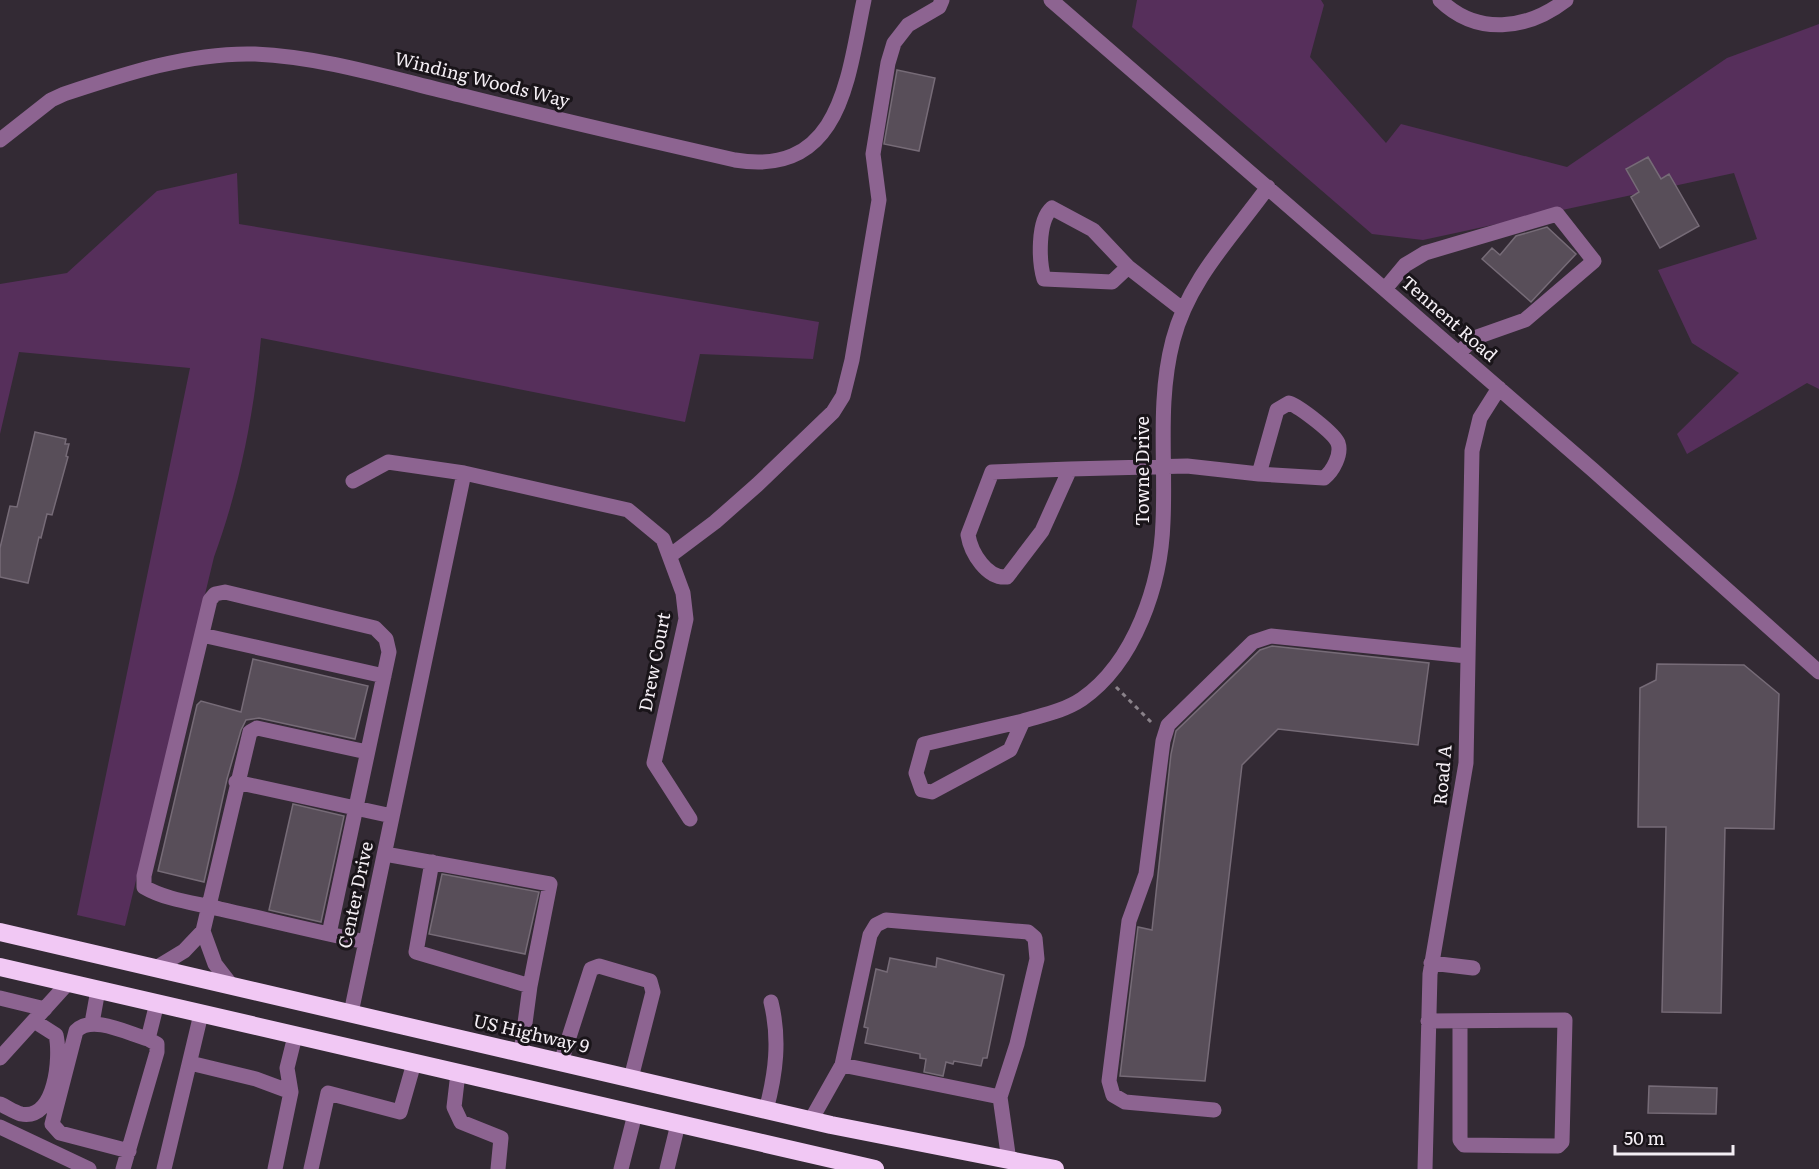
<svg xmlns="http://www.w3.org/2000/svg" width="1819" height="1169" font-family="Literata,serif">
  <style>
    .green { fill: #562f5b }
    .building { fill: #584e59; stroke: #766b77; stroke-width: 1.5 }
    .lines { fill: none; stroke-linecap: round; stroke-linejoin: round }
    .path { stroke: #8a828a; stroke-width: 3; stroke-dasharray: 4.5 4.5; stroke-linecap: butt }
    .minor { stroke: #8d6491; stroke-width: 15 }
    .highway { stroke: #f1c8f4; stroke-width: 18 }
    .labels { text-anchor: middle; stroke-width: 6; stroke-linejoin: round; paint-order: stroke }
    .street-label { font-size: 18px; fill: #f4eef4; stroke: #191419 }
  </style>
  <rect width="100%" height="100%" fill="#332a34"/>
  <!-- green -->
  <path class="green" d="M1137,0h184l3,5 -14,52 76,86 15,-19 166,43 160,-109 92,-34v365l-12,-6 -120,71 -10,-20 62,-61 -47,-30 -34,-73 99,-31 -23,-66 -311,67 -51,-6 -240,-207z
    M237,173l2,51 580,98 -6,37 -113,-5 -15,68 -424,-84c-7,75 -21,148 -47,219l-89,369 -48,-11 113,-547 -171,-16 -19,82v-150l67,-11 90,-82z"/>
  <!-- building -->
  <path class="building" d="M897,70l38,8 -16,73 -35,-7z
    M1648,157l13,22 8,-5 30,52 -39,22 -29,-51 8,-5 -13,-23z
    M1547,227l29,27 -45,48 -49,-43 10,-11 8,7 16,-19z
    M35,432l31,7 -1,5h4l-3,12 2,1 -16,58 -5,-1 -6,24 -2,-1 -11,46 -28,-6v-29l10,-42 7,1z
    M1272,646l157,17 -11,82 -140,-16 -36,36 -37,316 -85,-5 18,-149 14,3 19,-176 5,-23 84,-81z
    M253,659l115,27 -13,53 -96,-21 -13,2 -5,10 -14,49 -23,103 -46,-11 39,-166 4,-4 40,11z
    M1657,664l87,1 35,29 -5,135 -49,-1 -4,185 -59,-1 4,-185h-28l2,-139 16,-8z
    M293,804l51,12 -23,106 -52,-12z
    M442,874l97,18 -14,62 -96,-20z
    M890,958l46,9 1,-9 67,17 -17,83h-4l-2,8 -27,-5 -1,3 -7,-2 -3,14 -19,-4 2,-13 -6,-1v-4l-55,-11 3,-15 -4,-1 12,-58 11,3z
    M1649,1086l68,2 -1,26 -68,-1z"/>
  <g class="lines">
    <!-- path -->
    <path class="path" d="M1116,687l38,38"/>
    <!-- minor -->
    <path class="minor" d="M1051,0l542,470 226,202
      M1440,0c37,36 87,30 126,0
      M0,140l51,-40 13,-6c60,-20 127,-42 191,-40 69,3 138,25 205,41 91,23 183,44 275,65 107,18 113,-85 129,-160
      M1052,208l41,22 35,37 -16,15 -68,-3c-5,-17 -7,-58 8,-71z
      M1128,267l54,42
      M1385,289l20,-24 20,-12 132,-39 37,47 -69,59 -51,18 -15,15
      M1289,403c11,4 45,30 49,40 4,11 -5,28 -14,35l-65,-4 18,-64z
      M1070,469l-28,62 -35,46c-20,2 -36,-24 -39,-42l24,-63z
      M1070,469l117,-3 72,8
      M353,481l35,-19 76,11 164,37 35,29 20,54 3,26 -32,144 36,56
      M671,555l44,-33 42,-37 76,-73 10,-16 9,-36 27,-160 -6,-46 15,-91 6,-20 14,-18 31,-18 3,-7
      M202,635l182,41
      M1023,721c20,-6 41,-10 59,-22 53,-37 79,-115 81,-177 3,-61 -6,-121 10,-182 16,-61 59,-103 95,-153
      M1023,721l-13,29 -78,42 -10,-2 -6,-17 8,-29z
      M236,782l156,34
      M385,854l165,30 -20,102
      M432,862l-16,90 114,34 -9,67
      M329,934l60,-282 -3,-13 -11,-11 -150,-36 -10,2 -5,6 -66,276v11c22,13 52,16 76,22 49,11 97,23 146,33
      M1431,963l42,5
      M156,968l28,-17 19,-20
      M232,986l-17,-22 -12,-33 47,-199 7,-4 110,24
      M0,998l45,11
      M351,1013l113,-540
      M1428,1021l137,-1 -3,122 -4,4 -94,-1 -4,-5v-119
      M92,1023l6,-33
      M0,1058l68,-75
      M561,1062l30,-93 8,-3 51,15 3,11 -22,86
      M190,1063l66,16 35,13
      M842,1065l158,32
      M458,1073l-4,34 7,15 40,16 -3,31
      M0,1104c7,3 14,8 21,10 35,7 40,-58 35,-79l-22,-14
      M766,1110c10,-37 14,-71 5,-108
      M1214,1110l-89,-8 -12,-7 -4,-14 20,-160 17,-47 17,-133 5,-16 85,-83 18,-6 196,20
      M811,1120l31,-55 28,-130 6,-10 10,-5 142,12 7,6 2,21 -20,85 -17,53 9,64
      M0,1127l89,42
      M129,1151l-69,-18 -8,-9 24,-93c16,-17 53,3 72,8l9,-36
      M123,1169l34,-117v-8l-9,-5
      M164,1169l37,-155
      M275,1169l16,-77 -4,-24 8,-32
      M311,1169l17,-76 72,19 14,-49
      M621,1169l14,-55
      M667,1169l11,-45
      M1425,1169l5,-195 36,-211 6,-312 8,-33 19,-30"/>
    <!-- highway -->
    <path class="highway" d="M0,932l831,193 224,44
      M0,967l875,202"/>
  </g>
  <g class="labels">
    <!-- street labels -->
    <g class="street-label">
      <text transform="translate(482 80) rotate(14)" y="6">Winding Woods Way</text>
      <text transform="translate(1449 319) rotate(41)" y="6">Tennent Road</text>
      <text transform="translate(1143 471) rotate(-90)" y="6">Towne Drive</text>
      <text transform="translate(655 662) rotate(-79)" y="6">Drew Court</text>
      <text transform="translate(1443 775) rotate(-85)" y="6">Road A</text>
      <text transform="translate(356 895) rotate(-78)" y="6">Center Drive</text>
      <text transform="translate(531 1034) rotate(13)" y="6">US Highway 9</text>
    </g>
  </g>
  <!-- scale -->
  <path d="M1615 1145v9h118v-9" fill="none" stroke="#f4eef4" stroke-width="3"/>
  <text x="1624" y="1145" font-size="18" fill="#f4eef4" stroke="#191419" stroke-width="4.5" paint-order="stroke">50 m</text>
</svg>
